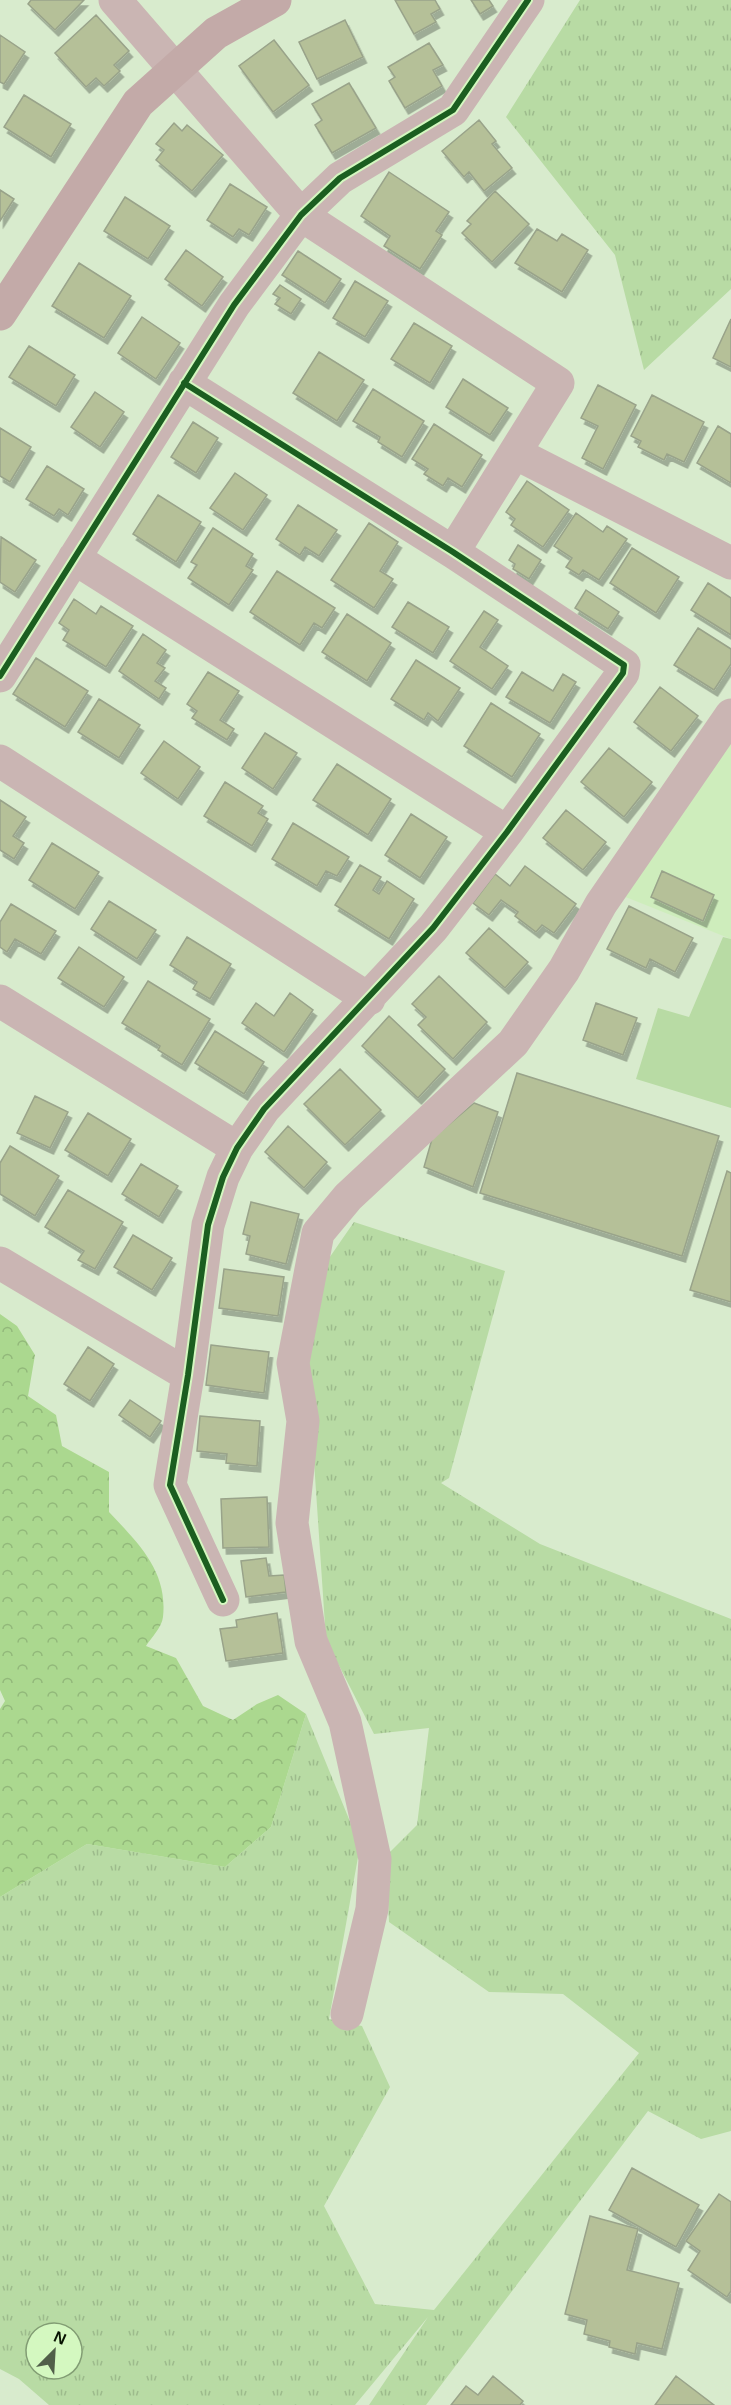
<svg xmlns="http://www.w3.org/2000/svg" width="731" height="2405" font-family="Helvetica,sans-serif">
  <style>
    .built { fill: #ceedbc }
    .grass { fill: url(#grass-tufts); fill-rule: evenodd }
    .forest { fill: url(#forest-crowns) }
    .garden { fill: #b8dba4 }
    .building { fill: #b5c098; stroke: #99a38a; stroke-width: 1.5; filter: url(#shadow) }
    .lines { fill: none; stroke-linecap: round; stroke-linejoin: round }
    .street { stroke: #cab5b3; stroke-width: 33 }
    .secondary { stroke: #c3aaa8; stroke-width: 33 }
    .cycleway-casing { stroke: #d4f8c0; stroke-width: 10 }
    .cycleway { stroke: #1b5e20; stroke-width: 6 }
  </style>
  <defs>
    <pattern id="grass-tufts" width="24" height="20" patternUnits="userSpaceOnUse" patternTransform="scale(1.5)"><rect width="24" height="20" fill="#b8dba4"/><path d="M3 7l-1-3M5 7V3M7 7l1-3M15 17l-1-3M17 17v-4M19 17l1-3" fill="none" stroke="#9dbb8c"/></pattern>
    <pattern id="forest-crowns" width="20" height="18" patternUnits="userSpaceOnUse" patternTransform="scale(1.5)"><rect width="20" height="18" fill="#abd88f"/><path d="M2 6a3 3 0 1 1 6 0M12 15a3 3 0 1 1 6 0" fill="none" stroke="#92b87a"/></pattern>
    <filter id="shadow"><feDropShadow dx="3.5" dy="6" stdDeviation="0" flood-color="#0004"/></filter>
  </defs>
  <rect width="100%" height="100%" fill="#d8ebcd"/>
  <!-- built -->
  <path class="built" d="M731,738v201l-108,-43z"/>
  <!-- grass -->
  <path class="grass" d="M580,0h151v289l-87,81 -29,-115 -109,-138z
    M354,1222l151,49 -56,207 -8,5 99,61 191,75v512l-30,8 -53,-28 -222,294h-57l59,-88 -73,88h-306l-30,-26 -19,-10v-472l87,-53 138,23 46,-40 35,-113 54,132 -31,173 33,7 28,61 -66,119 51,98 59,6 205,-257 -76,-59 -74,-2 -100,-70 -3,-66 31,-31 12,-97 -55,6 -48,-94 -19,-283 18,-93zM36,2333h36v36h-36z"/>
  <!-- forest -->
  <path class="forest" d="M0,1314l17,12 18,29 -7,41 28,19 6,31 47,26v40c29,31 59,59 54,105 -1,10 -12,21 -17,29l30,12 27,48 30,14 24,-16 21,-9 28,19 -35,113 -46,40 -138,-23 -87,53v-188l5,-8 -5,-11z"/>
  <!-- garden -->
  <path class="garden" d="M723,937l8,2v169l-95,-29 22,-71 31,9z"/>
  <!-- building -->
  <path class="building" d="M31,0h53l-29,30 -27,-26z
    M395,0h40l5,9 -9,5 5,8 -22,12z
    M471,0h18l4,6 -13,8z
    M96,15l33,36 -15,14 6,6 -16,15 -8,-8 -10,9 -31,-34z
    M345,20l18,37 -46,22 -18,-37z
    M0,35l25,17 -21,32 -4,-2z
    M274,40l35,45 -36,27 -34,-46z
    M429,43l14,22 -10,5 9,16 -37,22 -16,-27 6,-4 -7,-10z
    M349,83l27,45 -44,25 -17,-28 7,-5 -10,-16z
    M24,95l47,29 -20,33 -47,-30z
    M479,120l17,21 -4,3 20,24 -28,23 -15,-19 -5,5 -22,-26z
    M174,123l8,8 5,-6 36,30 -31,36 -36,-31 8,-10 -8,-6z
    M389,172l60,40 -13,19 6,4 -22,34 -36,-23 6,-10 -29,-20z
    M230,184l37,23 -18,28 -10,-6 -6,8 -26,-17z
    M0,190l14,9 -14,22z
    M495,191l34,33 -37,38 -30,-29 9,-9 -4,-3z
    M125,197l45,29 -22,33 -44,-28z
    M537,229l20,12 5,-7 26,16 -26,42 -47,-29z
    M186,250l37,27 -21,29 -37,-27z
    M298,251l43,28 -16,24 -43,-28z
    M79,263l52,33 -27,42 -52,-32z
    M355,281l33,20 -23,36 -32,-19z
    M280,285l21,14 -10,15 -16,-10 5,-6 -7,-4z
    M142,317l38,26 -24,36 -38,-26z
    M731,319v48l-18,-9z
    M414,323l38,23 -22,37 -39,-24z
    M29,346l46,29 -19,31 -47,-29z
    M319,352l45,28 -27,41 -44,-28z
    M463,379l45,29 -18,27 -44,-28z
    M598,385l38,20 -33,64 -21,-11 16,-32 -17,-8z
    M373,389l51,32 -22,36 -24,-15 2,-5 -27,-16z
    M95,392l29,20 -24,35 -29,-20z
    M652,395l52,27 -20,40 -17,-8 -3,6 -26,-13 3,-6 -10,-5z
    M193,422l25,16 -22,35 -25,-16z
    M434,424l48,31 -20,32 -14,-9 -5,8 -19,-12 4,-5 -16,-10z
    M718,426l13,8v49l-34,-20z
    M0,428l31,19 -21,35 -10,-6z
    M47,466l37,23 -16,26 -9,-6 -5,7 -28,-17z
    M235,473l32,22 -24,35 -33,-22z
    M527,481l42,29 -26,37 -32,-22 4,-6 -9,-7z
    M158,495l43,27 -25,40 -43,-28z
    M298,505l39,25 -18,26 -14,-9 -5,8 -24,-16z
    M576,513l27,19 4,-6 20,13 -28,41 -16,-10 -4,5 -13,-8 6,-9 -18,-12z
    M369,523l29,19 -18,29 13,8 -19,29 -43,-28z
    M213,528l40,26 -7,12 7,4 -24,35 -41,-27 9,-13 -6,-3z
    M1,537l35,23 -21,32 -15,-10z
    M518,545l23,15 -12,19 -16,-10 2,-5 -6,-4z
    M632,548l47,29 -23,36 -46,-30z
    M277,571l58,37 -13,20 -8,-5 -14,22 -50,-33z
    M708,583l23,15v37l-40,-25z
    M586,590l33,22 -11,17 -33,-21z
    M74,599l22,15 5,-8 32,20 -27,41 -43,-27 6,-10 -10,-7z
    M408,602l41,25 -16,26 -41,-26z
    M484,611l14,9 -18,27 28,19 -16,23 -42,-28z
    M347,614l44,29 -24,38 -45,-29z
    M698,628l33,21v15l-17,26 -40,-25z
    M143,634l23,16 -9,13 8,5 -10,13 11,7 -7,11 -40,-28z
    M36,658l52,33 -23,36 -52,-33z
    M416,660l44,28 -22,33 -10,-8 -4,7 -33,-21z
    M208,672l31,19 -19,29 14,9 -7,11 -35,-22 5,-7 -10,-7z
    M522,672l31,19 10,-17 13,8 -26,41 -44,-26z
    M660,687l38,29 -27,35 -37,-29z
    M99,699l41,26 -21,33 -41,-26z
    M491,703l49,31 -28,43 -48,-31z
    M265,733l32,20 -24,36 -31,-21z
    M164,741l36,26 -22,32 -37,-26z
    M609,748l43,34 -28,35 -43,-35z
    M337,764l54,35 -23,36 -55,-35z
    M225,782l38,24 -5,7 10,6 -16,27 -48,-30z
    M0,800l26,17 -13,19 11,7 -10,16 -14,-9z
    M566,810l40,32 -23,28 -40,-32z
    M411,814l36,23 -27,41 -35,-23z
    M293,823l56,34 -12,19 -11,-5 -9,15 -45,-27z
    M52,843l47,29 -24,37 -46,-29z
    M360,865l21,12 -8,13 6,4 8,-13 27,18 -25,40 -54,-34z
    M525,866l51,38 -22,29 -12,-8 -6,7 -21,-16 3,-4 -17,-12 -12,15 -16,-12 22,-29 15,12z
    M662,871l52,24 -11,26 -52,-24z
    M109,901l47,29 -19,29 -46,-30z
    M11,904l45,27 -15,23 -26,-15 -8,13 -7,-5v-25z
    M629,906l64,32 -18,34 -25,-13 -4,9 -39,-19z
    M489,928l39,34 -23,26 -39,-35z
    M187,937l44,27 -21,35 -17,-10 4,-7 -27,-17z
    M79,947l45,30 -20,30 -46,-29z
    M439,976l48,46 -34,37 -35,-34 8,-8 -14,-13z
    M148,981l62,38 -28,46 -24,-15 2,-4 -38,-23z
    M290,993l23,17 -29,42 -42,-29 14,-20 18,13z
    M596,1003l41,15 -14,37 -40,-15z
    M389,1016l56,53 -27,29 -56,-52z
    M215,1031l49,31 -20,32 -49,-31z
    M340,1069l41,41 -36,35 -41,-41z
    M517,1073l202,63 -37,120 -202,-63z
    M35,1096l33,16 -18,36 -33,-15z
    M474,1103l24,9 -25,75 -49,-20 8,-28z
    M88,1113l43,26 -23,37 -43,-26z
    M288,1126l39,36 -23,26 -39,-36z
    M10,1146l49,30 -24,40 -35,-22v-31z
    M141,1164l37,22 -19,31 -37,-23z
    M727,1171l4,2v129l-41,-12z
    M68,1190l55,32 -28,47 -17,-9 6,-9 -39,-24z
    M251,1202l48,12 -13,50 -40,-10 4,-18 -7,-2z
    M133,1235l39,23 -20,32 -38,-23z
    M224,1269l60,8 -6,39 -59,-8z
    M211,1345l58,7 -5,41 -58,-8z
    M88,1347l26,17 -24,37 -26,-17z
    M130,1400l31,21 -11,16 -31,-22z
    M200,1416l60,5 -3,45 -31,-3 1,-9 -30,-3z
    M267,1497l2,50 -46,1 -2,-49z
    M266,1558l3,18 15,-1 2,17 -40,5 -5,-36z
    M277,1613l6,40 -57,8 -6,-32 17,-2 -1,-7z
    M632,2168l67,37 -23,42 -67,-37z
    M719,2194l12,8v89l-4,6 -39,-27 12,-19 -14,-10z
    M590,2216l48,13 -11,41 52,13 -17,66 -25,-6 -2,11 -26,-7 1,-6 -26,-7 3,-14 -22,-6z
    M493,2376l30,25 -3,4h-69l15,-19 12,9z
    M676,2376l38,29h-59z"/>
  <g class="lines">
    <!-- street -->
    <path class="street" d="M115,0l186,215 257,168 -105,169
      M184,383l269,169 171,113 -1,8 -116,159 -74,96 -169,181 -27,39 -14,29 -15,48 -20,150 -18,110 53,115
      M515,453l216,110
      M74,558l433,274
      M0,676l234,-371 67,-90 39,-37 113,-68 75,-110
      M0,761l369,238
      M0,1001l237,147
      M0,1263l188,112
      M347,2014l25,-105 3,-50 -30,-137 -34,-81 -19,-118 11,-102 -10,-58 25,-130 30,-36 165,-154 51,-73 37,-66 130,-189"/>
    <!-- secondary -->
    <path class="secondary" d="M0,314l138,-211 78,-70 59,-33"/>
    <defs>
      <path id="cycleway" d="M184,383l269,169 171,113 -1,8 -116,159 -74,96 -169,181 -27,39 -14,29 -15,48 -20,150 -18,110 53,115
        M0,676l234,-371 67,-90 39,-37 113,-68 75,-110"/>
    </defs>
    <!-- cycleway casing -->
    <use href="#cycleway" class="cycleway-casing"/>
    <!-- cycleway -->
    <use href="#cycleway" class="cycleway"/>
  </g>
  <!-- north arrow -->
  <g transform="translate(54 2351) rotate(24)"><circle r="28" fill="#d4f8c0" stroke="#829d74" stroke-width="1.5"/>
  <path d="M0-4.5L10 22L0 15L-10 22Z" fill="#515f49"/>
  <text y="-9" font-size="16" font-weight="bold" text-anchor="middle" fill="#081402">N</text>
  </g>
</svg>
